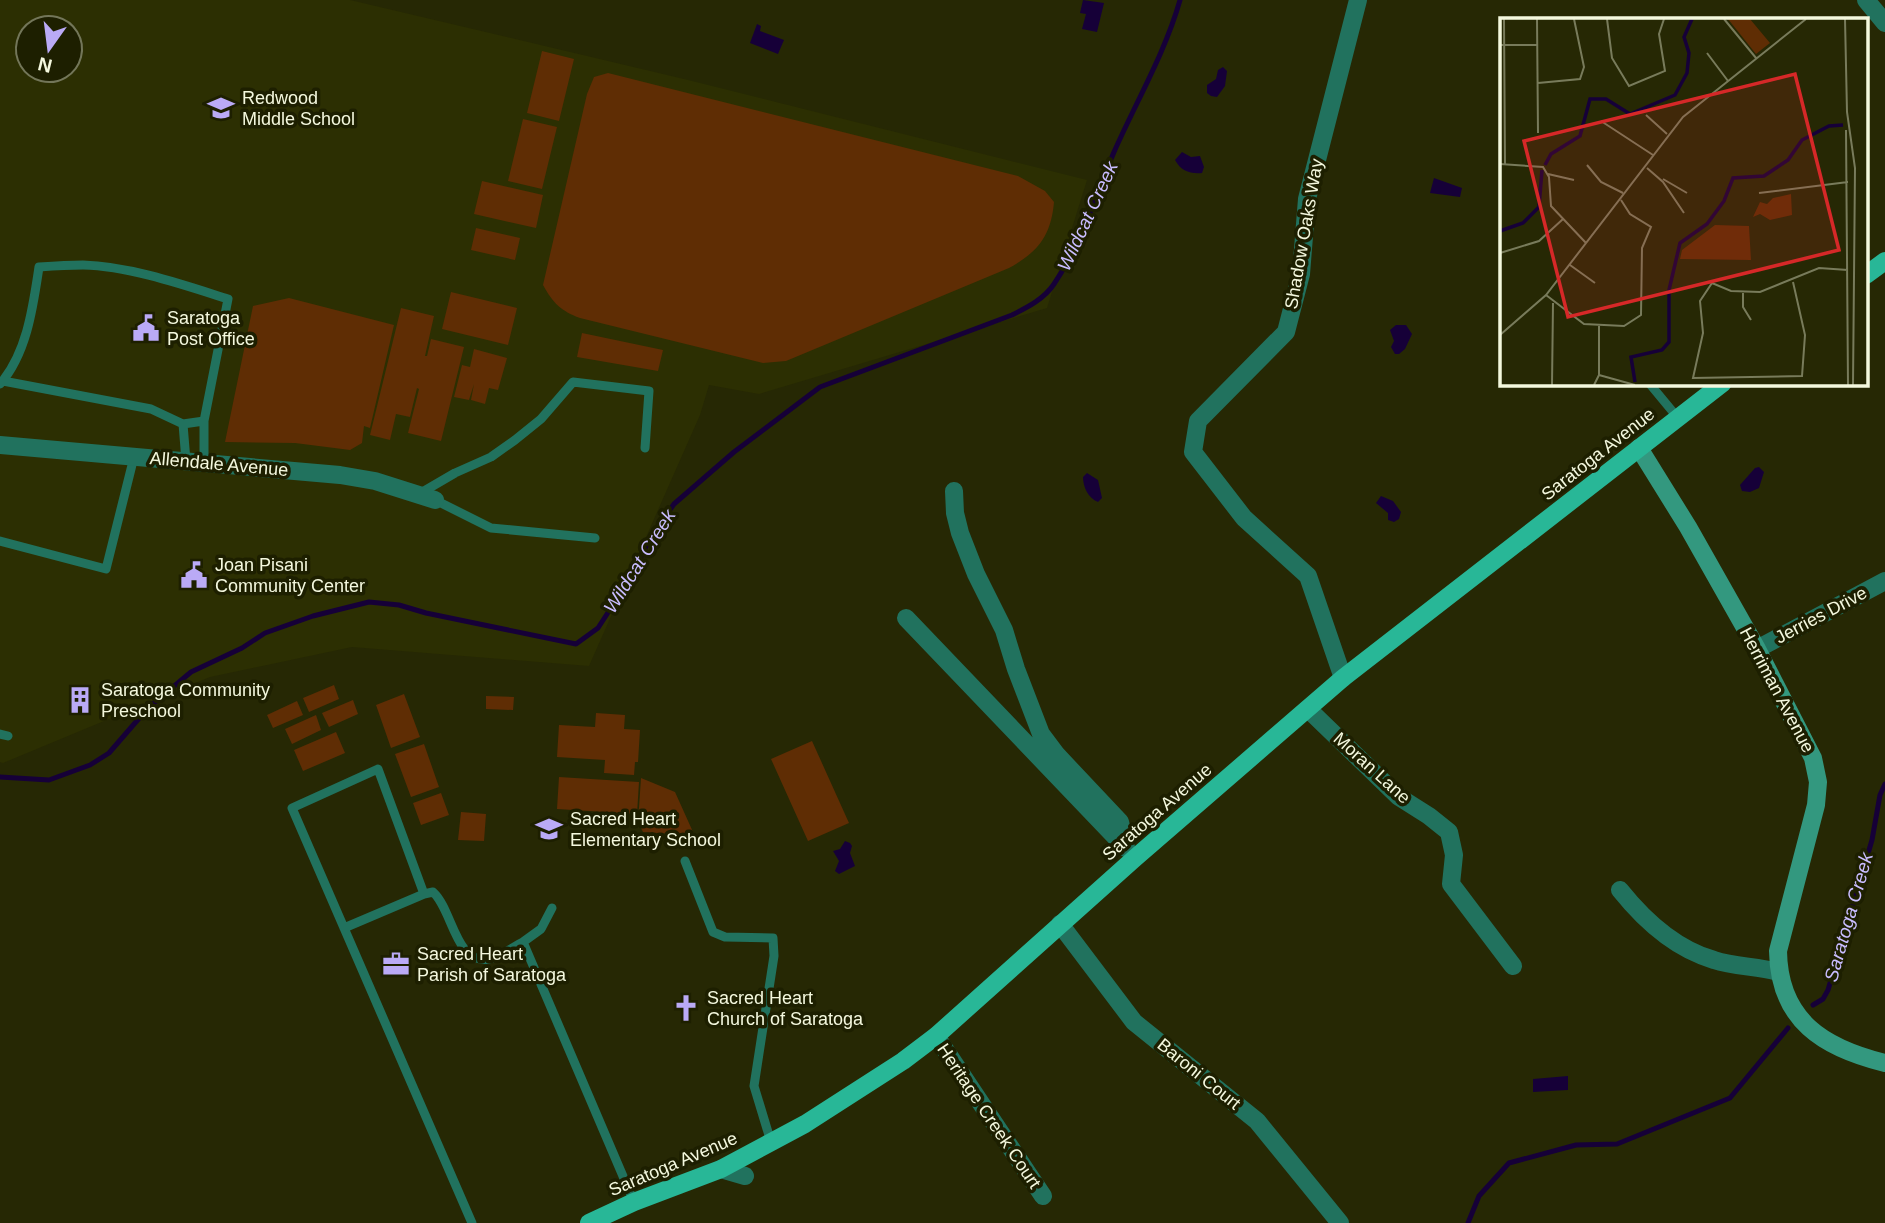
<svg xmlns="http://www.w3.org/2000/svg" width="1885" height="1223" font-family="Helvetica,sans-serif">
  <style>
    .built { fill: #2c2f02; fill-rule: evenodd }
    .green { fill: #5f2d04 }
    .water { fill: #160038 }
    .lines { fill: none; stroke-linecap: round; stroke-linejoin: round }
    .stream { stroke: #160038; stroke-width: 5 }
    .lane { stroke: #21725e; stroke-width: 9 }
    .street { stroke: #21725e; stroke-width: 18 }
    .secondary { stroke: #33987f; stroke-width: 18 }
    .primary { stroke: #28b797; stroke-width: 18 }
    .labels { text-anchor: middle; stroke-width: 7; stroke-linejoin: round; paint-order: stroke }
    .poi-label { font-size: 18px; fill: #f4f8de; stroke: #1d1f00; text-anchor: start }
    .street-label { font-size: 18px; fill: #f4f8de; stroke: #1d1f00 }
    .water-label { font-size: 19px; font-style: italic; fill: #c9bdff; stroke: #1d1f00 }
    .inset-river { fill: none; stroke: #160038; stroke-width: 3.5 }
    .inset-road { fill: none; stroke: #787b5b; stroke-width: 2 }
    .view { fill: #d62828; fill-opacity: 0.15; stroke: #d62828; stroke-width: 3.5 }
    .inset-edge { fill: none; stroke: #f4f8de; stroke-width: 3.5 }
  </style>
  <rect width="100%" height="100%" fill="#262804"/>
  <!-- built -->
  <path class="built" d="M0,0h350l334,79 403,101 -40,128 -288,86 -50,-9 -9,30 -111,251 -237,-19 -142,30 -207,86 -3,-1zM28,28h42v42h-42z"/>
  <!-- green -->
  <path class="green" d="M542,51l32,8 -15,62 -32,-8z
    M608,73l410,103 27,15 9,11c-3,34 -16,50 -45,66l-223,93 -23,2 -183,-45c-19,-7 -27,-15 -37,-33l44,-191 7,-17z
    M523,119l34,8 -15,62 -34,-8z
    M482,181l61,14 -7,33 -62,-14z
    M476,228l44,10 -5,22 -44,-10z
    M451,292l66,16 -9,37 -66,-16z
    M289,298l105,27 -24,103 -6,-2 -2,17 -12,7 -55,-7 -70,-1 28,-136z
    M401,308l33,8 -9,40h2l4,-17 33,8 -23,94 -33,-8 11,-44 -2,-1 -7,29 -14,-3 -6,26 -20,-5z
    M582,333l81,17 -5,21 -81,-14z
    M474,349l33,9 -9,32 -9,-2 -4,16 -14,-4 3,-16 -5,16 -15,-3 8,-32 8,2z
    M334,685l5,14 -30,13 -6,-14z
    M404,694l16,43 -29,11 -15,-43z
    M486,696l28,1 -1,13 -27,-1z
    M353,700l5,14 -29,13 -7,-14z
    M297,701l6,14 -30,13 -6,-13z
    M596,713l29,2 -1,14 16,1 -2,32h-3l-1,13 -30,-2 1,-13 -48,-3 2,-32 36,2z
    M316,715l5,15 -29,14 -7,-15z
    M336,732l9,21 -42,18 -9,-21z
    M812,741l37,82 -41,18 -37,-82z
    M424,744l15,43 -28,10 -16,-43z
    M559,777l80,5 -2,32 -80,-5z
    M641,778l34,14 18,40 -7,3 -43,-3 -5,-10z
    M441,793l8,22 -28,10 -8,-22z
    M461,812l25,2 -2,27 -26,-1z"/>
  <!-- water -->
  <path class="water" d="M1083,0l21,3 -7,29 -15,-3 4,-15 -6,-1z
    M757,24l4,2 -1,5 24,9 -6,14 -28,-11z
    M1223,67l4,4 -2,15 -8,11 -6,-1 -4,-3v-8l9,-6 2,-9z
    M1182,152l9,5 9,-1 4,11 -2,6c-12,1 -21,-2 -27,-13z
    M1434,178l28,10 -2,9 -30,-4z
    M1396,325h10l6,9 -7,15 -6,5h-4l-4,-7 3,-6 -4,-11z
    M1759,467l5,5 -5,16 -9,4 -8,-1 -2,-6 15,-17z
    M1087,473l11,7 4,18 -4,4c-10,-4 -15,-15 -15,-25z
    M1381,496l12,5 8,11 -2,7 -5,3 -6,-2v-7l-12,-10z
    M845,841l5,2 2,3 -2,7 5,13 -16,8 -4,-3 4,-10 -6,-10 7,-2z
    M1568,1076v14l-35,2v-13z"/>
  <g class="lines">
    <!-- stream -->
    <path class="stream" d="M0,777l49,3 41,-15 19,-12 39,-45 43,-36 51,-24 23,-15 48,-17 56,-14 30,3 27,8 150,31 22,-16 35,-54 17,-36 24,-34 60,-52 86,-65 192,-72c16,-8 32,-16 42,-31 28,-41 41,-87 60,-132 22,-50 51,-99 66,-152
      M1813,1005l10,-6 5,-9 44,-150 8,-45 5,-11
      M1468,1223l11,-27 30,-33 67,-18 41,-1 113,-46 58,-70"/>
    <!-- lane -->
    <path class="lane" d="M3,381l148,28 32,15 21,-3
      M1649,383l29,35
      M0,384c27,-31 33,-77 39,-117 14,-1 29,-2 44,-2 46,1 101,20 145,34l-24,122v41
      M183,424l3,37
      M419,494l36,-21 36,-16 24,-17 26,-21 32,-37 76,9 -4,57
      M435,500l56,28 104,10
      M0,541l106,28 28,-112
      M0,734l8,2
      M685,861l28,71 12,5 48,1 1,18 -20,130 17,56
      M424,894l-46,-125 -86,39 180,415
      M552,908l-11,21 -18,13 111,260
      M344,928l80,-34 9,-2c20,18 22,73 56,67 11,-2 24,-12 34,-17"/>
    <!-- street -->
    <path class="street" d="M1866,0l19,23
      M0,445l340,30 35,6 60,19
      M954,491l1,22 5,20 16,41 28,56 12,39 25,65 15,20 64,68 6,26
      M906,618l220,230
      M1757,649l128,-68
      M1343,678l-35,-102 -64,-58 -51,-66 5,-31 88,-89 15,-58 6,-75 51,-199
      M1308,709l91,88 30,19 20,16 5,23 -3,29 62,82
      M1620,890c24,30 56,59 94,70 21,7 43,6 64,12
      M1060,924l74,98 123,99 83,102
      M936,1036l107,160
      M721,1169l24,7"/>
    <!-- secondary -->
    <path class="secondary" d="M1639,448l49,79 69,122 56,109 5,24 -2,23 -38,146c1,70 46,97 107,112"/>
    <!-- primary -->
    <path class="primary" d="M1866,275l19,-14
      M589,1223l45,-21 87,-33 84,-45 98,-63 33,-25 199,-178 208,-180 380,-295"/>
  </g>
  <!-- icons -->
  <defs>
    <symbol id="school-bare" viewBox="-9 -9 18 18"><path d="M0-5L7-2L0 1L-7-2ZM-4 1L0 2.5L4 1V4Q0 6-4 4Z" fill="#baaaf6" stroke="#1d1f00" stroke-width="2.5" paint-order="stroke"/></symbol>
    <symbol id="civic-bare" viewBox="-9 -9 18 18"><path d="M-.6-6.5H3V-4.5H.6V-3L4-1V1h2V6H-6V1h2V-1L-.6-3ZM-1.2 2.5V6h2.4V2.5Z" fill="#baaaf6" stroke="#1d1f00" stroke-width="2.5" paint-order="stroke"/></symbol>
    <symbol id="building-bare" viewBox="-9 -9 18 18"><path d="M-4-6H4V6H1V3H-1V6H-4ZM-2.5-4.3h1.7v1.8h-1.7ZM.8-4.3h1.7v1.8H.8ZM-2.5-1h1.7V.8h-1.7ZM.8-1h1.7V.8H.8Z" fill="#baaaf6" stroke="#1d1f00" stroke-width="2.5" paint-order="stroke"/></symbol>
    <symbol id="office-bare" viewBox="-9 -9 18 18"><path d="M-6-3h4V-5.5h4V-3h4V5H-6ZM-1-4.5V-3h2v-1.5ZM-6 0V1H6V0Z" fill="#baaaf6" stroke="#1d1f00" stroke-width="2.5" paint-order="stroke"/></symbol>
    <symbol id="church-bare" viewBox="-9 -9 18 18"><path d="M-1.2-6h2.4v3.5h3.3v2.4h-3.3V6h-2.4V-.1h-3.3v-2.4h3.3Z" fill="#baaaf6" stroke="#1d1f00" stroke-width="2.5" paint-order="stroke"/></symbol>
  </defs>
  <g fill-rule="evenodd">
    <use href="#school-bare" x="202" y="89" width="38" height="38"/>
    <use href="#civic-bare" x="127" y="309" width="38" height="38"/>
    <use href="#civic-bare" x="175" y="556" width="38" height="38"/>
    <use href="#building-bare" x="61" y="681" width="38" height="38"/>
    <use href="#school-bare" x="530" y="810" width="38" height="38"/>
    <use href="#office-bare" x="377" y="945" width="38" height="38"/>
    <use href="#church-bare" x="667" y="989" width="38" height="38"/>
  </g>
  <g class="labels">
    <!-- poi labels -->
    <g class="poi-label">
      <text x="242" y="104">Redwood<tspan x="242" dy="21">Middle School</tspan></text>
      <text x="167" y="324">Saratoga<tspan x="167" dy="21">Post Office</tspan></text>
      <text x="215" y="571">Joan Pisani<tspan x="215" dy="21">Community Center</tspan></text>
      <text x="101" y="696">Saratoga Community<tspan x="101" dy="21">Preschool</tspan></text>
      <text x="570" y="825">Sacred Heart<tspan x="570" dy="21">Elementary School</tspan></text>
      <text x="417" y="960">Sacred Heart<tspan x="417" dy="21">Parish of Saratoga</tspan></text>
      <text x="707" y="1004">Sacred Heart<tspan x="707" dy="21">Church of Saratoga</tspan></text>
    </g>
    <!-- street labels -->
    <g class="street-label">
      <text transform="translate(1304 234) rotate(-80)" y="6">Shadow Oaks Way</text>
      <text transform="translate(1598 454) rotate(-38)" y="6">Saratoga Avenue</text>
      <text transform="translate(219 464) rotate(5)" y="6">Allendale Avenue</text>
      <text transform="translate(1821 615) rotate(-28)" y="6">Jerries Drive</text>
      <text transform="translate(1777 690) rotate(62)" y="6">Herriman Avenue</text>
      <text transform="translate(1372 768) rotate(42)" y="6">Moran Lane</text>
      <text transform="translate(1157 812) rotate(-41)" y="6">Saratoga Avenue</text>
      <text transform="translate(1199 1074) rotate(39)" y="6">Baroni Court</text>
      <text transform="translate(989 1116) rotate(56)" y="6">Heritage Creek Court</text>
      <text transform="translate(673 1164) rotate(-23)" y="6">Saratoga Avenue</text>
    </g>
    <!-- water labels -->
    <g class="water-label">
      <text transform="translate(1087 216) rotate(-65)" y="7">Wildcat Creek</text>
      <text transform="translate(639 561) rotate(-58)" y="7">Wildcat Creek</text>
      <text transform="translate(1848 917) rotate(-74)" y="7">Saratoga Creek</text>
    </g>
  </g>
  <!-- overview -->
  <g transform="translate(1500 18)">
    <rect width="368" height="368" fill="#262804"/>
    <path d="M228,1h22l20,24 -14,11zM291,176l1,21 -22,5 -10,-6 -7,3 7,-15 7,2 6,-6zM215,207l34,1 2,34 -71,-1 2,-9z" fill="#5f2d04"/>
    <path class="inset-river" d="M45,147l6,-11 29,-18 10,-37h16l24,15 45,-19 12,-22 2,-20 -5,-16 8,-18M0,213l23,-8 16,-16 3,-37M135,364l-4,-25 31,-7 7,-8v-52l11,-47 27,-19 17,-23 9,-23 31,-2 24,-16 14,-20 27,-14 14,-1"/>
    <path class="inset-road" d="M4,1l1,145M37,1l1,114M107,1l5,39 17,28 36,-15 -6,-37 5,-15M224,1l32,39M345,1l2,93 8,56 -2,217M0,27h37M207,35l21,28M38,65l42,-4 4,-12 -10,-48M146,97l21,19M101,103l52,34M346,112l2,255M0,146l43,3 6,10 2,29 35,37M87,147l14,17 22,11M147,150l16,14 21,31M48,156l26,6M163,161l24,14M259,175l89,-11M0,235l39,-12 24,-22M70,247l25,18M293,264l12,53 -3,41 -109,2 10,-45 -3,-32 12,-18 19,8 29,1 59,-24 29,2M243,275v14l8,13M46,277l38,29 40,2 17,-11 1,-67 9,-21 -21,-13 -9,-14M0,317l46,-40 137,-178 123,-98M99,357l36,10M52,367l1,-82M94,367l5,-10v-49"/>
    <path class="view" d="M295,56l44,176 -271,67 -44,-176z"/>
    <rect width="368" height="368" class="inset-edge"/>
  </g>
  <!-- north arrow -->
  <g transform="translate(49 49) rotate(194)"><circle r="33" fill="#1d1f00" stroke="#737659" stroke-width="2"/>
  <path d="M0-5L12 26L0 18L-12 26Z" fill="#baaaf6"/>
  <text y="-10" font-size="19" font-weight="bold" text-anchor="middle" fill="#f4f8de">N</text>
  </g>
</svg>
